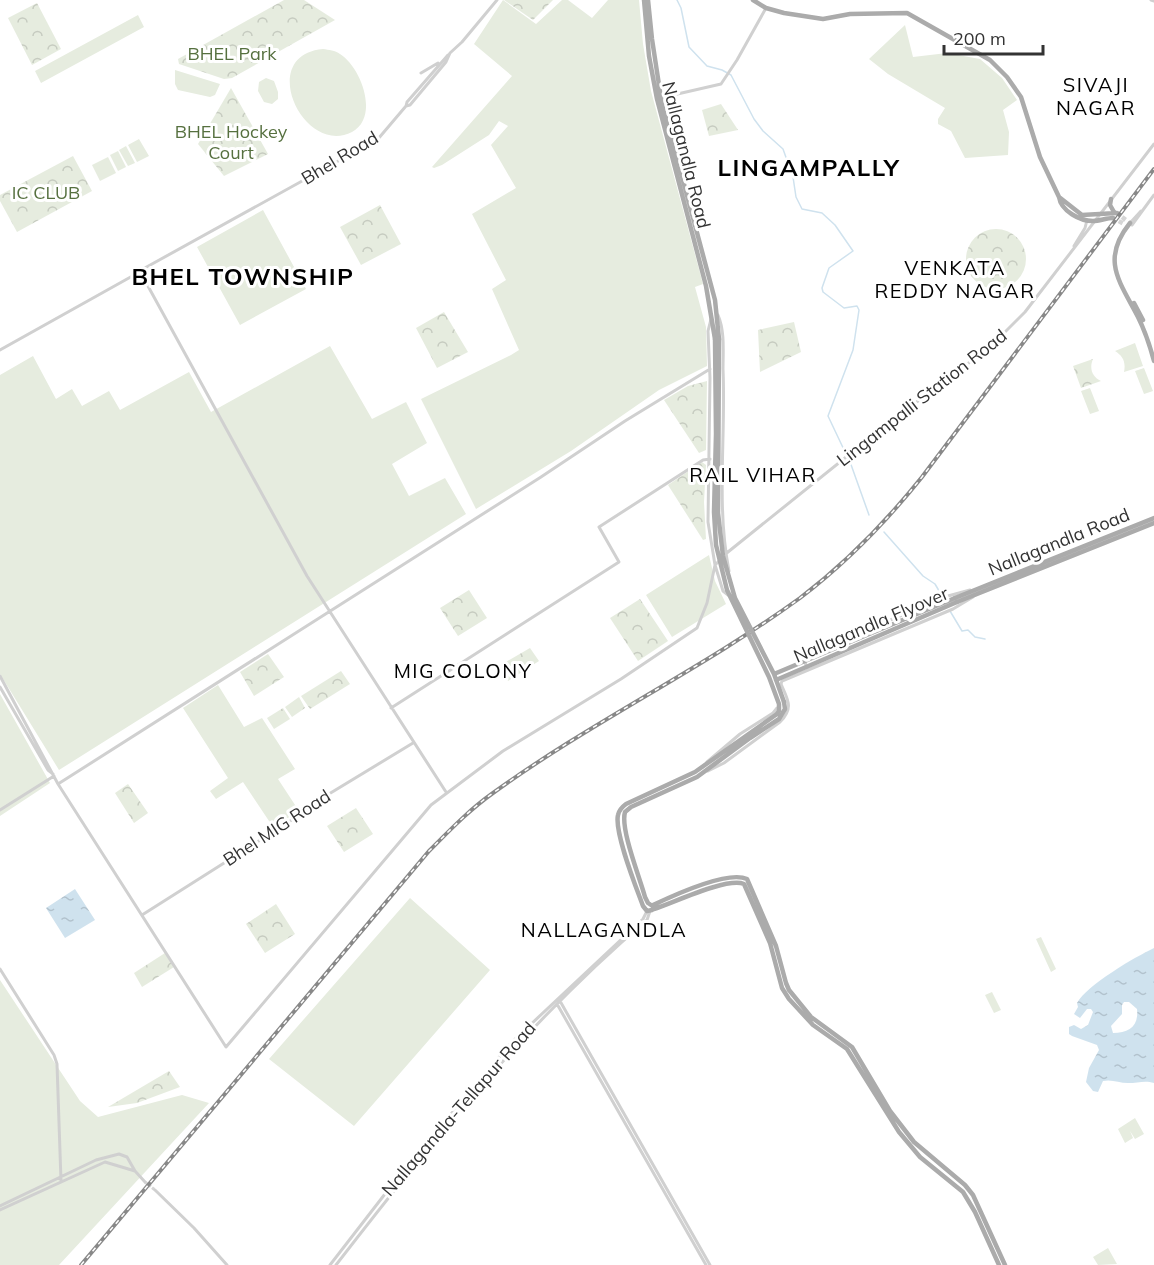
<svg xmlns="http://www.w3.org/2000/svg" width="1154" height="1265" font-family="Mulish,sans-serif">
  <style>
    .green { fill: #e6ecdf }
    .park { fill: url(#park-crowns) }
    .water { fill: url(#water-ripples); fill-rule: evenodd }
    .lines { fill: none; stroke-linecap: round; stroke-linejoin: round }
    .stream { stroke: #cfe2ee; stroke-width: 1.5 }
    .minor-tunnel { stroke: #d6d6d6; stroke-width: 3; stroke-dasharray: 3 1.5; stroke-linecap: butt }
    .major-tunnel { stroke: #d6d6d6; stroke-width: 4.5; stroke-dasharray: 4.5 2; stroke-linecap: butt }
    .minor { stroke: #d0d0d0; stroke-width: 3 }
    .major { stroke: #ababab; stroke-width: 4.5 }
    .rail-casing { stroke: #888; stroke-width: 4 }
    .rail { stroke: #fff; stroke-width: 1.5; stroke-dasharray: 4.5; stroke-linecap: butt }
    .major-bridge { stroke: #ababab; stroke-width: 4.5 }
    .labels { text-anchor: middle; stroke-width: 6; stroke-linejoin: round; paint-order: stroke }
    .park-label { font-size: 18px; fill: #56703f; stroke: #fff }
    .street-label { font-size: 18px; fill: #333; stroke: #fff }
    .neighbourhood-label { font-size: 20px; letter-spacing: 1.5px; fill: #000; stroke: #fff }
    .district-label { font-size: 24px; font-weight: bold; letter-spacing: 1.5px; fill: #000; stroke: #fff }
  </style>
  <defs>
    <pattern id="park-crowns" width="20" height="18" patternUnits="userSpaceOnUse" patternTransform="scale(1.5)"><rect width="20" height="18" fill="#e6ecdf"/><path d="M2 6a3 3 0 1 1 6 0M12 15a3 3 0 1 1 6 0" fill="none" stroke="#c6cbc0"/></pattern>
    <pattern id="water-ripples" width="26" height="14" patternUnits="userSpaceOnUse" patternTransform="scale(1.5)"><rect width="26" height="14" fill="#cfe2ee"/><path d="M2 4q2-2 4 0t4 0M15 11q2-2 4 0t4 0" fill="none" stroke="#b2c2cd"/></pattern>
  </defs>
  <rect width="100%" height="100%" fill="#fff"/>
  <!-- green -->
  <path class="green" d="M503,0l33,24 26,-24h6l24,18 16,-18h31l4,44 8,47 52,193 -8,3 11,40 1,39 -48,24 -88,61 -95,58 -55,-110 90,-44 8,-5 -27,-61 14,-9 -34,-66 44,-26 -25,-43 17,-19 -9,-5 -10,14 -47,30 -8,3 -2,-1 80,-91 -38,-32z
    M138,15l6,12 -103,56 -6,-12z
    M905,25l8,32 34,-4 33,6 22,19 15,22 -14,10 6,22 -1,23 -43,3 -14,-27 -13,-7v-5l7,-11 -57,-34 -19,-15z
    M323,49c6,1 12,1 17,5 21,13 40,63 12,78 -49,25 -96,-77 -29,-83z
    M175,70l45,14 -5,11 -5,2 -32,-7 -3,-6z
    M266,78l8,3 4,11v7l-6,5 -8,-2 -6,-11 1,-9z
    M139,139l10,17 -12,6 -9,-17z
    M126,146l9,17 -7,3 -9,-16z
    M118,151l8,16 -8,4 -8,-16z
    M108,157l8,16 -16,8 -8,-16z
    M263,210l43,79 -66,36 -43,-78z
    M1135,343l8,23 -19,6c2,-10 -1,-16 -9,-21z
    M330,346l42,73 34,-17 21,41 -35,21 17,32 36,-18 21,36 -407,256 -59,-96v-299l33,-19 23,43 16,-10 10,17 27,-15 11,19 69,-38 22,40z
    M1144,368l9,23 -9,3 -9,-23z
    M1090,388l9,23 -9,3 -9,-23z
    M709,555l6,26 11,23 -54,33 -26,-42z
    M218,685l26,42 18,-9 33,51 -17,10 21,32 -26,16 -30,-45 -27,17 -6,-8 18,-13 -45,-70z
    M0,694l50,89 -50,33z
    M410,898l80,72 -136,156 -85,-67z
    M1041,937l15,32 -5,3 -15,-33z
    M0,980l80,121 18,16 84,-22 27,8 -150,162h-59z
    M992,992l9,18 -7,3 -9,-18z
    M1135,1118l9,16 -9,5 -5,-8 3,7 -8,5 -7,-14z
    M1108,1248l9,16 -19,1 -5,-8z"/>
  <!-- park -->
  <path class="park" d="M284,0h20l31,20 -103,58 -8,1 -45,-15 -1,-5z
    M504,0h49l-20,20z
    M37,3l24,46 -29,16 -24,-47z
    M231,88l37,66 -44,22 -26,-32z
    M721,104l17,26 -29,6 -7,-26z
    M73,156l19,35 -75,41 -17,-31v-6z
    M380,205l21,39 -40,21 -21,-38z
    M966 259a30 30 0 1 1 60 0a30 30 0 1 1-60 0Z
    M444,312l24,40 -31,16 -21,-40z
    M794,322l7,30 -41,20 -2,-42z
    M1093,359c-4,9 -1,18 8,22l-20,7 -8,-22z
    M707,381l-1,69 -7,3 -35,-53 24,-14z
    M702,462l4,3 -2,37 2,37 -3,1 -35,-55z
    M469,590l18,28 -29,18 -18,-28z
    M640,599l28,42 -30,20 -28,-43z
    M530,648l9,13 -31,20 -9,-15z
    M268,654l16,23 -30,19 -14,-24z
    M341,671l9,13 -40,25 -9,-13z
    M299,697l6,11 -13,9 -7,-10z
    M283,708l7,11 -16,10 -7,-11z
    M128,784l20,29 -14,10 -19,-30z
    M356,808l17,26 -29,18 -17,-26z
    M276,904l19,30 -30,19 -19,-29z
    M165,953l9,14 -32,20 -8,-14z
    M169,1071l11,16 -43,16 -29,4z"/>
  <!-- water -->
  <path class="water" d="M75,889l20,31 -30,18 -19,-30z
    M1154,948v135c-9,-3 -16,0 -26,0 -9,0 -16,-4 -25,-2l-5,11 -5,-1 -7,-9 3,-14 10,-18 -2,-5 -25,-9 -3,-2v-7l5,-2 7,4 7,-4 5,-13 -2,-3h-4l-7,9 -6,-4 4,-7 -1,-4c10,-18 58,-46 77,-55zM1124,1002h5l8,7c2,17 -8,24 -24,24l-2,-7 11,-12v-9z"/>
  <g class="lines">
    <!-- stream -->
    <path class="stream" d="M677,0l4,8 8,39 18,19 15,4 9,5 23,44 9,12 20,18 10,28 3,20 6,12 20,4 13,12 18,26 -24,17 -7,20 1,4 21,16 13,-2 2,4 -6,40 -25,66 18,38
      M849,459l20,56
      M884,532l39,44 12,8 10,17
      M950,611l12,20 6,-1 7,7 10,2"/>
    <!-- minor-tunnel -->
    <path class="minor-tunnel" d="M145,1182l10,8"/>
    <!-- major-tunnel -->
    <path class="major-tunnel" d="M1117,213l10,8
      M1113,218l11,6"/>
    <!-- minor -->
    <path class="minor" d="M1151,0l3,1
      M421,73l17,-10
      M660,98l61,-14 16,-24 29,-52
      M406,106l1,-4 41,-47
      M1130,223l11,-12
      M1132,225l22,-30
      M1074,246l11,-18 2,-8
      M136.5 273a4.5 4.5 0 1 1 9 0a4.5 4.5 0 1 1-9 0Z
      M143,269l235,-130 28,-33 4,-1 36,-43 4,-9 12,-11 35,-42
      M143,277l164,299 139,216
      M718,315c7,16 5,37 5,54 3,67 -7,136 6,202
      M711,319l-3,12 2,47 -2,144 7,43 8,26 5,4
      M0,350l136,-76
      M723,556l163,-131 104,-78 35,-35 129,-168
      M807,668l-3,-9 2,-4 142,-59 22,-6
      M0,676l58,108 168,263 205,-242 72,-54 118,-72 76,-51 10,-25 8,-38 4,-4
      M0,687l48,83 5,4
      M391,708l228,-146 -20,-35 104,-67 7,-1
      M707,762l33,-28 33,-21 4,-5
      M708,771l16,-8 56,-41c14,-14 8,-22 1,-38l1,-3 171,-72 20,-12
      M58,784l483,-307 84,-56 85,-52
      M0,810l54,-34
      M142,915l153,-97 24,-18 94,-57
      M0,969l54,86 3,9 4,117
      M560,1001l150,264
      M557,1004l149,261
      M155,1190l39,38 33,37
      M0,1206l96,-46 23,-6 8,3 8,14 10,11
      M0,1210l105,-48 30,9
      M330,1265l72,-93 110,-130 131,-123 4,-8
      M336,1265c95,-123 192,-244 311,-345l3,-9"/>
    <!-- major -->
    <path class="major" d="M644,0l5,56 8,43 49,187 9,53
      M648,0l4,39 9,59 54,202 4,39
      M753,0l13,8 18,5 39,6 27,-5 57,-1 83,47 17,17 14,20 19,60 19,40c2,14 21,24 34,24 7,0 13,-3 20,-3
      M1059,197l23,18 35,-2
      M1111,199l-1,6 4,7
      M1130,223c-30,37 -10,59 8,94 7,14 12,29 16,44
      M1134,303l9,17
      M955,598l199,-80
      M957,602l197,-79
      M777,714l-82,58 -69,32c-4,3 -7,6 -8,11 -4,17 18,72 25,91l4,5 5,-1 2,-3 -6,-4 -3,-6c-5,-19 -25,-68 -20,-85l6,-5 66,-30 53,-39 29,-19 6,-10 -1,-7
      M653,905c19,-9 75,-35 94,-26l29,67 10,37 3,7 22,27 41,30 38,64 24,31 51,43 8,10 32,70
      M654,909c19,-6 73,-32 90,-25l26,59 12,45 7,11 24,26 34,24 52,83 21,25 43,35 12,20 24,53"/>
    <defs>
      <path id="rail" d="M81,1265l348,-414c20,-20 40,-41 64,-58 98,-71 209,-124 307,-195 46,-35 86,-76 122,-121l232,-308"/>
    </defs>
    <!-- rail casing -->
    <use href="#rail" class="rail-casing"/>
    <!-- rail -->
    <use href="#rail" class="rail"/>
    <!-- major-bridge -->
    <path class="major-bridge" d="M715,339l1,95 -2,78 2,33 11,45 42,87 10,27v7l-2,3
      M719,339l-1,174 5,43 12,42 39,76 10,28
      M774,674l181,-76
      M776,680l181,-78"/>
  </g>
  <g class="labels">
    <!-- park labels -->
    <g class="park-label">
      <text x="232" y="60">BHEL Park</text>
      <text x="231" y="138">BHEL Hockey<tspan x="231" dy="21">Court</tspan></text>
      <text x="46" y="199">IC CLUB</text>
    </g>
    <!-- street labels -->
    <g class="street-label">
      <text transform="translate(686 155) rotate(76)" y="6">Nallagandla Road</text>
      <text transform="translate(340 158) rotate(-31)" y="6">Bhel Road</text>
      <text transform="translate(922 398) rotate(-38)" y="6">Lingampalli Station Road</text>
      <text transform="translate(1059 542) rotate(-22)" y="6">Nallagandla Road</text>
      <text transform="translate(871 625) rotate(-23)" y="6">Nallagandla Flyover</text>
      <text transform="translate(277 828) rotate(-33)" y="6">Bhel MIG Road</text>
      <text transform="translate(459 1109) rotate(-49)" y="6">Nallagandla-Tellapur Road</text>
    </g>
    <!-- neighbourhood labels -->
    <g class="neighbourhood-label">
      <text x="1096" y="92">SIVAJI<tspan x="1096" dy="23">NAGAR</tspan></text>
      <text x="955" y="275">VENKATA<tspan x="955" dy="23">REDDY NAGAR</tspan></text>
      <text x="753" y="482">RAIL VIHAR</text>
      <text x="463" y="678">MIG COLONY</text>
      <text x="604" y="937">NALLAGANDLA</text>
    </g>
    <!-- district labels -->
    <g class="district-label">
      <text x="809" y="176">LINGAMPALLY</text>
      <text x="243" y="285">BHEL TOWNSHIP</text>
    </g>
  </g>
  <!-- scale -->
  <path d="M944 45v9h99v-9" fill="none" stroke="#333333" stroke-width="3"/>
  <text x="953" y="45" font-size="18" fill="#333333" stroke="#ffffff" stroke-width="4.5" paint-order="stroke">200 m</text>
</svg>
